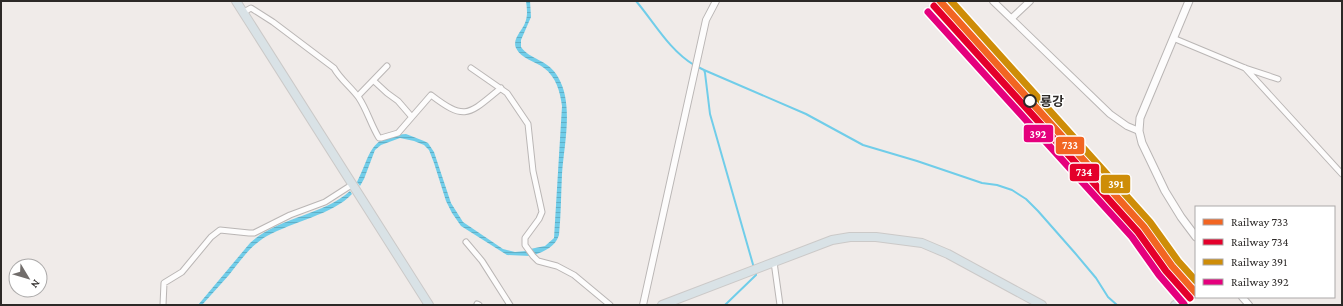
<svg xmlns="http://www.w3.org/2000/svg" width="1343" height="306" font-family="'Crimson Pro','Noto Sans KR',serif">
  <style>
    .water { fill: url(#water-rules) }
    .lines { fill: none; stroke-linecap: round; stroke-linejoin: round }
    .stream { stroke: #70cde9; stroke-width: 2 }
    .minor-casing { stroke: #bab6b5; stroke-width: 7 }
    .tertiary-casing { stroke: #bab6b5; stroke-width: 8 }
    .secondary-casing { stroke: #bab6b5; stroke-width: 9 }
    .primary-casing { stroke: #cbc9c8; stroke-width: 10 }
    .minor { stroke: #fdfcfc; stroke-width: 5 }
    .tertiary { stroke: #fdfcfc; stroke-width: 6 }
    .secondary { stroke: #fdfcfc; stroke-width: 7 }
    .primary { stroke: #d9e2e6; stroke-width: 8 }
    .rail-1-casing { stroke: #fff; stroke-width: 10 }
    .rail-2-casing { stroke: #fff; stroke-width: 10 }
    .rail-3-casing { stroke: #fff; stroke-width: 10 }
    .rail-4-casing { stroke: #fff; stroke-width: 10 }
    .rail-1 { stroke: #f26522; stroke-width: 7 }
    .rail-2 { stroke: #e4002b; stroke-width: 7 }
    .rail-3 { stroke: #ce8d08; stroke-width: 7 }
    .rail-4 { stroke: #e5007d; stroke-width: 7 }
    .stop-dot { fill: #fff; stroke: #2c2927; stroke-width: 2 }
    .labels { text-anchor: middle; stroke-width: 3; stroke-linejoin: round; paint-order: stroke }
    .stop-label { font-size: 13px; font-weight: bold; fill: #2c2927; stroke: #fff; text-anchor: start }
    .line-badge { stroke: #fff; stroke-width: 1.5 }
    .badge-label { font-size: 11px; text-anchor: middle; font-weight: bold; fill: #fff }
  </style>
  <defs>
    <pattern id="water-rules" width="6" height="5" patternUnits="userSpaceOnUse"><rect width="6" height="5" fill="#70cde9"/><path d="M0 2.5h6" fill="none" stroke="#61b0c8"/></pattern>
  </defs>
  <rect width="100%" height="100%" fill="#f0ebe9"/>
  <!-- water -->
  <path class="water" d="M526,1h4l1,16 -10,23v7c9,13 27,12 37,30 16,27 6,67 4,97 -1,20 -1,41 -3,61 -4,12 -14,16 -25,20l-4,-6 15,-3 9,-8 8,-132c-2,-15 -6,-29 -18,-38 -9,-7 -23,-9 -28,-20 -4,-9 6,-17 9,-25 3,-7 2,-15 1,-22z
    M406,134l18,7 4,2 6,9 17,51 12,19 40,27 12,3 11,-1 4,5 -23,-1 -46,-29 -9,-13 -6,-12 -12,-38 -5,-13 -5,-5 -10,-4 -14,-3 -19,7 -6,5 -11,29 -4,7 -3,-4c14,-27 11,-46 49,-48z
    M350,191l2,3c-18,20 -60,28 -85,42 -16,9 -27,25 -38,39 -9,10 -18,20 -27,30h-4l52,-62c28,-26 72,-27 100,-52z"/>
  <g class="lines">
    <!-- stream -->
    <path class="stream" d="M636,1c18,21 33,49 58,64
      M698,67l6,3 1,3 5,41 44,154
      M704,70l102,44 57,31 54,16 65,22 15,2 15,5 14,9 12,12 37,42 21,25 12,19 9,8
      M725,305l31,-30v-3"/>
    <defs>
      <path id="minor" d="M244,12l7,-4 22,14 61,46c6,11 17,19 25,30 8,12 12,27 20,40h2l17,-5 33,-38c35,27 38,19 70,-7
        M1173,38l72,30 33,11
        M471,68l36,25 21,31 5,47 9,41 -3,7 -14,19v7l8,11 5,5 19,5 17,9 36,30
        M1245,68l97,106
        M374,81l13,12 11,8 13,15
        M358,96l29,-30
        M466,242l16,19 28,44
        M774,262l6,43
        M477,304l2,1
        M163,305l1,-22 18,-11 29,-35 9,-7 29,3h5l36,-18 35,-13 28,-18"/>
      <path id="tertiary" d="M993,1l117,113 17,12 12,5
        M1012,18l18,-17
        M1242,297l7,8
        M643,305l63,-285 10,-19"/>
      <path id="secondary" d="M1189,1l-49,117 -1,13 3,12 23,48 16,26 15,20"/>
      <path id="primary" d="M236,1l193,304
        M662,305l170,-65 18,-3h26l46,6 26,11 94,51
        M1175,305l21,-14"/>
    </defs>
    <!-- minor casing -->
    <use href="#minor" class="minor-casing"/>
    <!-- tertiary casing -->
    <use href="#tertiary" class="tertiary-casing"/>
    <!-- secondary casing -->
    <use href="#secondary" class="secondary-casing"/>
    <!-- primary casing -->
    <use href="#primary" class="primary-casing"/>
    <!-- minor -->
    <use href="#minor" class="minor"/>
    <!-- tertiary -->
    <use href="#tertiary" class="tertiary"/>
    <!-- secondary -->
    <use href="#secondary" class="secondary"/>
    <!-- primary -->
    <use href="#primary" class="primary"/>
    <defs>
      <path id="rail-1" d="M940,1l204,226 28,39 24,27"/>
      <path id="rail-2" d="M934,6l204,226 28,39 24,27"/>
      <path id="rail-3" d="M951,1l199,221 28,39 18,20"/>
      <path id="rail-4" d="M928,12l204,225 27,38 25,29"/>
    </defs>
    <!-- rail-1 casing -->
    <use href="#rail-1" class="rail-1-casing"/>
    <!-- rail-2 casing -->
    <use href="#rail-2" class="rail-2-casing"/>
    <!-- rail-3 casing -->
    <use href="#rail-3" class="rail-3-casing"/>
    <!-- rail-4 casing -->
    <use href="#rail-4" class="rail-4-casing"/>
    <!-- rail-1 -->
    <use href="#rail-1" class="rail-1"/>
    <!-- rail-2 -->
    <use href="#rail-2" class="rail-2"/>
    <!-- rail-3 -->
    <use href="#rail-3" class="rail-3"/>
    <!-- rail-4 -->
    <use href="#rail-4" class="rail-4"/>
  </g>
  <!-- markers -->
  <circle class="stop-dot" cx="1030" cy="101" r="6"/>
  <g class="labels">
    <!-- stop labels -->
    <g class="stop-label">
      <text x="1040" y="106">룡강</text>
    </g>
  </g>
  <g class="line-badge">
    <rect x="1023" y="124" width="31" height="19" rx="4" fill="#e5007d"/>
    <rect x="1055" y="136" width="30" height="19" rx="4" fill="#f26522"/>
    <rect x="1069" y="163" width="31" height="19" rx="4" fill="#e4002b"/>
    <rect x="1100" y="174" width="31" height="20" rx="4" fill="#ce8d08"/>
  </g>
  <g class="badge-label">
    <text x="1038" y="138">392</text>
    <text x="1070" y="149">733</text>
    <text x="1084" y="176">734</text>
    <text x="1116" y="188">391</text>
  </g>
  <!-- border -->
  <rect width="1343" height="306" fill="none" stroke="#2c2927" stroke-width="4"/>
  <!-- legend -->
  <rect x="1195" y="206" width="140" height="92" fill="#ffffff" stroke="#aba9a9"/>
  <rect x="1203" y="219" width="20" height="6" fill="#f26522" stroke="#aba9a9"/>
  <text x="1231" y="226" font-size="12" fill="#2c2927">Railway 733</text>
  <rect x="1203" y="239" width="20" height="6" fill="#e4002b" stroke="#aba9a9"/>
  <text x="1231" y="246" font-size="12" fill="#2c2927">Railway 734</text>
  <rect x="1203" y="259" width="20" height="6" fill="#ce8d08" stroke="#aba9a9"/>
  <text x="1231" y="266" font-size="12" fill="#2c2927">Railway 391</text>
  <rect x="1203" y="279" width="20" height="6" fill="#e5007d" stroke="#aba9a9"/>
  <text x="1231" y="286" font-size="12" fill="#2c2927">Railway 392</text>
  <!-- north arrow -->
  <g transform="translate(28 278) rotate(128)"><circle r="19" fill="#ffffff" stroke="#aba9a9"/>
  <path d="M0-3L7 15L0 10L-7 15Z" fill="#716d6b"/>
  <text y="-6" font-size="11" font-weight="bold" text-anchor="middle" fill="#2c2927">N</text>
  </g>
</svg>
